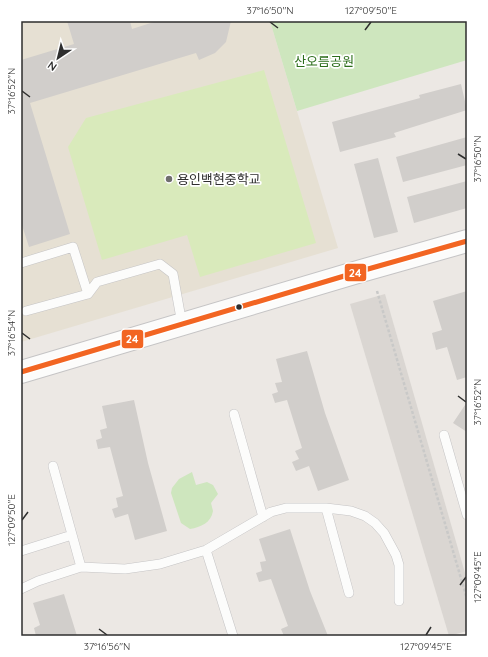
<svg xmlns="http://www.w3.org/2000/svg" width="488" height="657" font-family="Quicksand,'Noto Sans KR',sans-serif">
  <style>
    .education { fill: #e6e0d3 }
    .green { fill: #cee6be }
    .pitch { fill: #d9eabb }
    .plaza { fill: #dad6d2 }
    .building { fill: #d1cecb }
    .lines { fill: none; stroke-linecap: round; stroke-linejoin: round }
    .service-casing { stroke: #c5c4c5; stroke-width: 10 }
    .tertiary-casing { stroke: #c5c4c5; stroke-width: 24 }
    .path { stroke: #c9c9c8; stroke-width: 2.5; stroke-dasharray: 3 2; stroke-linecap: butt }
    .service { stroke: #fcfcfb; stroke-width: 9 }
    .tertiary { stroke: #fcfcfb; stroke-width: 22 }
    .bus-1-casing { stroke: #fff; stroke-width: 8 }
    .bus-1 { stroke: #f26522; stroke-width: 5 }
    .ticks { fill: none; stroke: #2e2e2e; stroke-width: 1.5 }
    .poi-dot { fill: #706f6e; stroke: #fff; stroke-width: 1.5 }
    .bus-dot { fill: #2e2e2e; stroke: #fff; stroke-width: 1.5 }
    .labels { text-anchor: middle; stroke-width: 3.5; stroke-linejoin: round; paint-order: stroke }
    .park-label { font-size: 13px; fill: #2c6e1b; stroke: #fff }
    .poi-label { font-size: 13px; fill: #2e2e2e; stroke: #fff; text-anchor: start }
    .line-badge { stroke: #fff; stroke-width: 1.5 }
    .badge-label { font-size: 11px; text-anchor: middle; font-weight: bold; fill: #fff }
    .neatline { fill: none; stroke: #2e2e2e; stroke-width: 1.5 }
    .ticks-label { font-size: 10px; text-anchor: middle; fill: #2e2e2e }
  </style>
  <rect width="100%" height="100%" fill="#ece8e4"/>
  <!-- education -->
  <path class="education" d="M21,21h249l68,227 -317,94z"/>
  <!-- green -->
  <path class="green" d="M270,21h197v39l-170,51z
    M192,472l4,13 11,-3 6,3 5,9 -7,9 2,8c-2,12 -12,16 -23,18l-9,-6 -10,-30 1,-5 7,-9z"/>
  <!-- pitch -->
  <path class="pitch" d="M264,70l52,173 -116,34 -13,-42 -85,25 -34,-113 18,-29z"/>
  <!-- plaza -->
  <path class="plaza" d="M385,294l82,286v51l-18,5 -99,-332z"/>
  <!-- building -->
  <path class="building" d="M67,21h63l2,8 25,-8h74l-5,21 -11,11 -16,7 -3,-7 -166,50 40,131 -41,13 -8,-25v-162l53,-16z
    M461,84l6,26 -73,23 2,4 -56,15 -8,-30 88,-24 -1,-3z
    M467,137v28l-64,17 -7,-25z
    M378,158l20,74 -24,6 -20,-74z
    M467,181v27l-53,15 -7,-26z
    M467,291v86l-10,3 -10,-33 -11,3 -4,-17 10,-3 -9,-29z
    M307,351l18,62 24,67 -31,11 -9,-25 -13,5 -4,-9 7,-3 -4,-8 7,-3 -15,-48 -12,3 -3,-9 6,-2 -3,-9 7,-1 -6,-23z
    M134,400l14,63 19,68 -32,9 -7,-26 -13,4 -3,-9 6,-2 -2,-9 7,-2 -13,-49 -12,2 -2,-9 6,-2 -2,-8 7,-2 -5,-22z
    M467,402v30l-14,-9z
    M290,529l20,62 18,45h-44l-3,-7 7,-3 -17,-47 -12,3 -3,-9 6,-2 -2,-9 6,-1 -7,-22z
    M64,594l13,42h-41l-2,-8 6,-3 -7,-22z"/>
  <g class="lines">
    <defs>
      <path id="service" d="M21,263l52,-16 15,47
        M26,311l62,-17 9,-12 63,-18 13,10 9,50
        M234,414l29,103
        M444,435l23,80
        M53,466l28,101
        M326,508l23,85
        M206,550l27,86
        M21,551l51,-16
        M21,589l17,-8 43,-14 44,2 35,-5 46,-14 65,-38 15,-4h40l25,3 14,5 10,7 9,10 12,22 3,10v36"/>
      <path id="tertiary" d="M21,372l340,-101 106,-30"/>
    </defs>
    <!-- service casing -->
    <use href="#service" class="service-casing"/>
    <!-- tertiary casing -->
    <use href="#tertiary" class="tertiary-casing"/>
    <!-- path -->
    <path class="path" d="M377,291l90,308"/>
    <!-- service -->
    <use href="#service" class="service"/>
    <!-- tertiary -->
    <use href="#tertiary" class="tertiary"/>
    <defs>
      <path id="bus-1" d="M21,372l340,-101 106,-30"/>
    </defs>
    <!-- bus-1 casing -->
    <use href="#bus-1" class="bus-1-casing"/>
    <!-- bus-1 -->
    <use href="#bus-1" class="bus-1"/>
  </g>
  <!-- ticks -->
  <path class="ticks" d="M270,22l8,6M365,30l6,-8M22,91l8,6M458,154l8,5M22,333l8,6M458,396l8,6M22,520l6,-8M460,585l6,-8M99,629l8,6M426,635l5,-8"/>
  <!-- markers -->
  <circle class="poi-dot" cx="169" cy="179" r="4"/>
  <circle class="bus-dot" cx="239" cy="307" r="3.5"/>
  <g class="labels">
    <!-- park labels -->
    <g class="park-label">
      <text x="324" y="66">산오름공원</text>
    </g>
    <!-- poi labels -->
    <g class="poi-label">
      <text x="177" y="184">용인백현중학교</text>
    </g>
  </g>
  <g class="line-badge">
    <rect x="344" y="263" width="23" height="19" rx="4" fill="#f26522"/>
    <rect x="121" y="329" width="23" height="20" rx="4" fill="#f26522"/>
  </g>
  <g class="badge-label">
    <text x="355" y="277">24</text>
    <text x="132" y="343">24</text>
  </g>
  <!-- border -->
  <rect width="488" height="657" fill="none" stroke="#ffffff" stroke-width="44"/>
  <!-- north arrow -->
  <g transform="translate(58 58) rotate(215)" stroke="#ffffff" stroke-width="3" paint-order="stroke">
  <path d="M0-3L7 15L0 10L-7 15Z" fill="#2e2e2e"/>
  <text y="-6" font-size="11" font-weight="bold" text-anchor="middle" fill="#2e2e2e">N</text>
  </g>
  <rect x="22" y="22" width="444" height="613" class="neatline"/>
  <g class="ticks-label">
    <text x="270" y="14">37°16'50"N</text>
    <text x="371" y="14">127°09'50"E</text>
    <text transform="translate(11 91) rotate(-90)" y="4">37°16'52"N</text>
    <text transform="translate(477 159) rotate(-90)" y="4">37°16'50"N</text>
    <text transform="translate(11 333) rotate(-90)" y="4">37°16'54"N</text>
    <text transform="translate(477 402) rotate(-90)" y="4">37°16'52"N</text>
    <text transform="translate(11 520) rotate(-90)" y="4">127°09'50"E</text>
    <text transform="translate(477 577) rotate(-90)" y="4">127°09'45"E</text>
    <text x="107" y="650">37°16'56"N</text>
    <text x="426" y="650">127°09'45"E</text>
  </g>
</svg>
